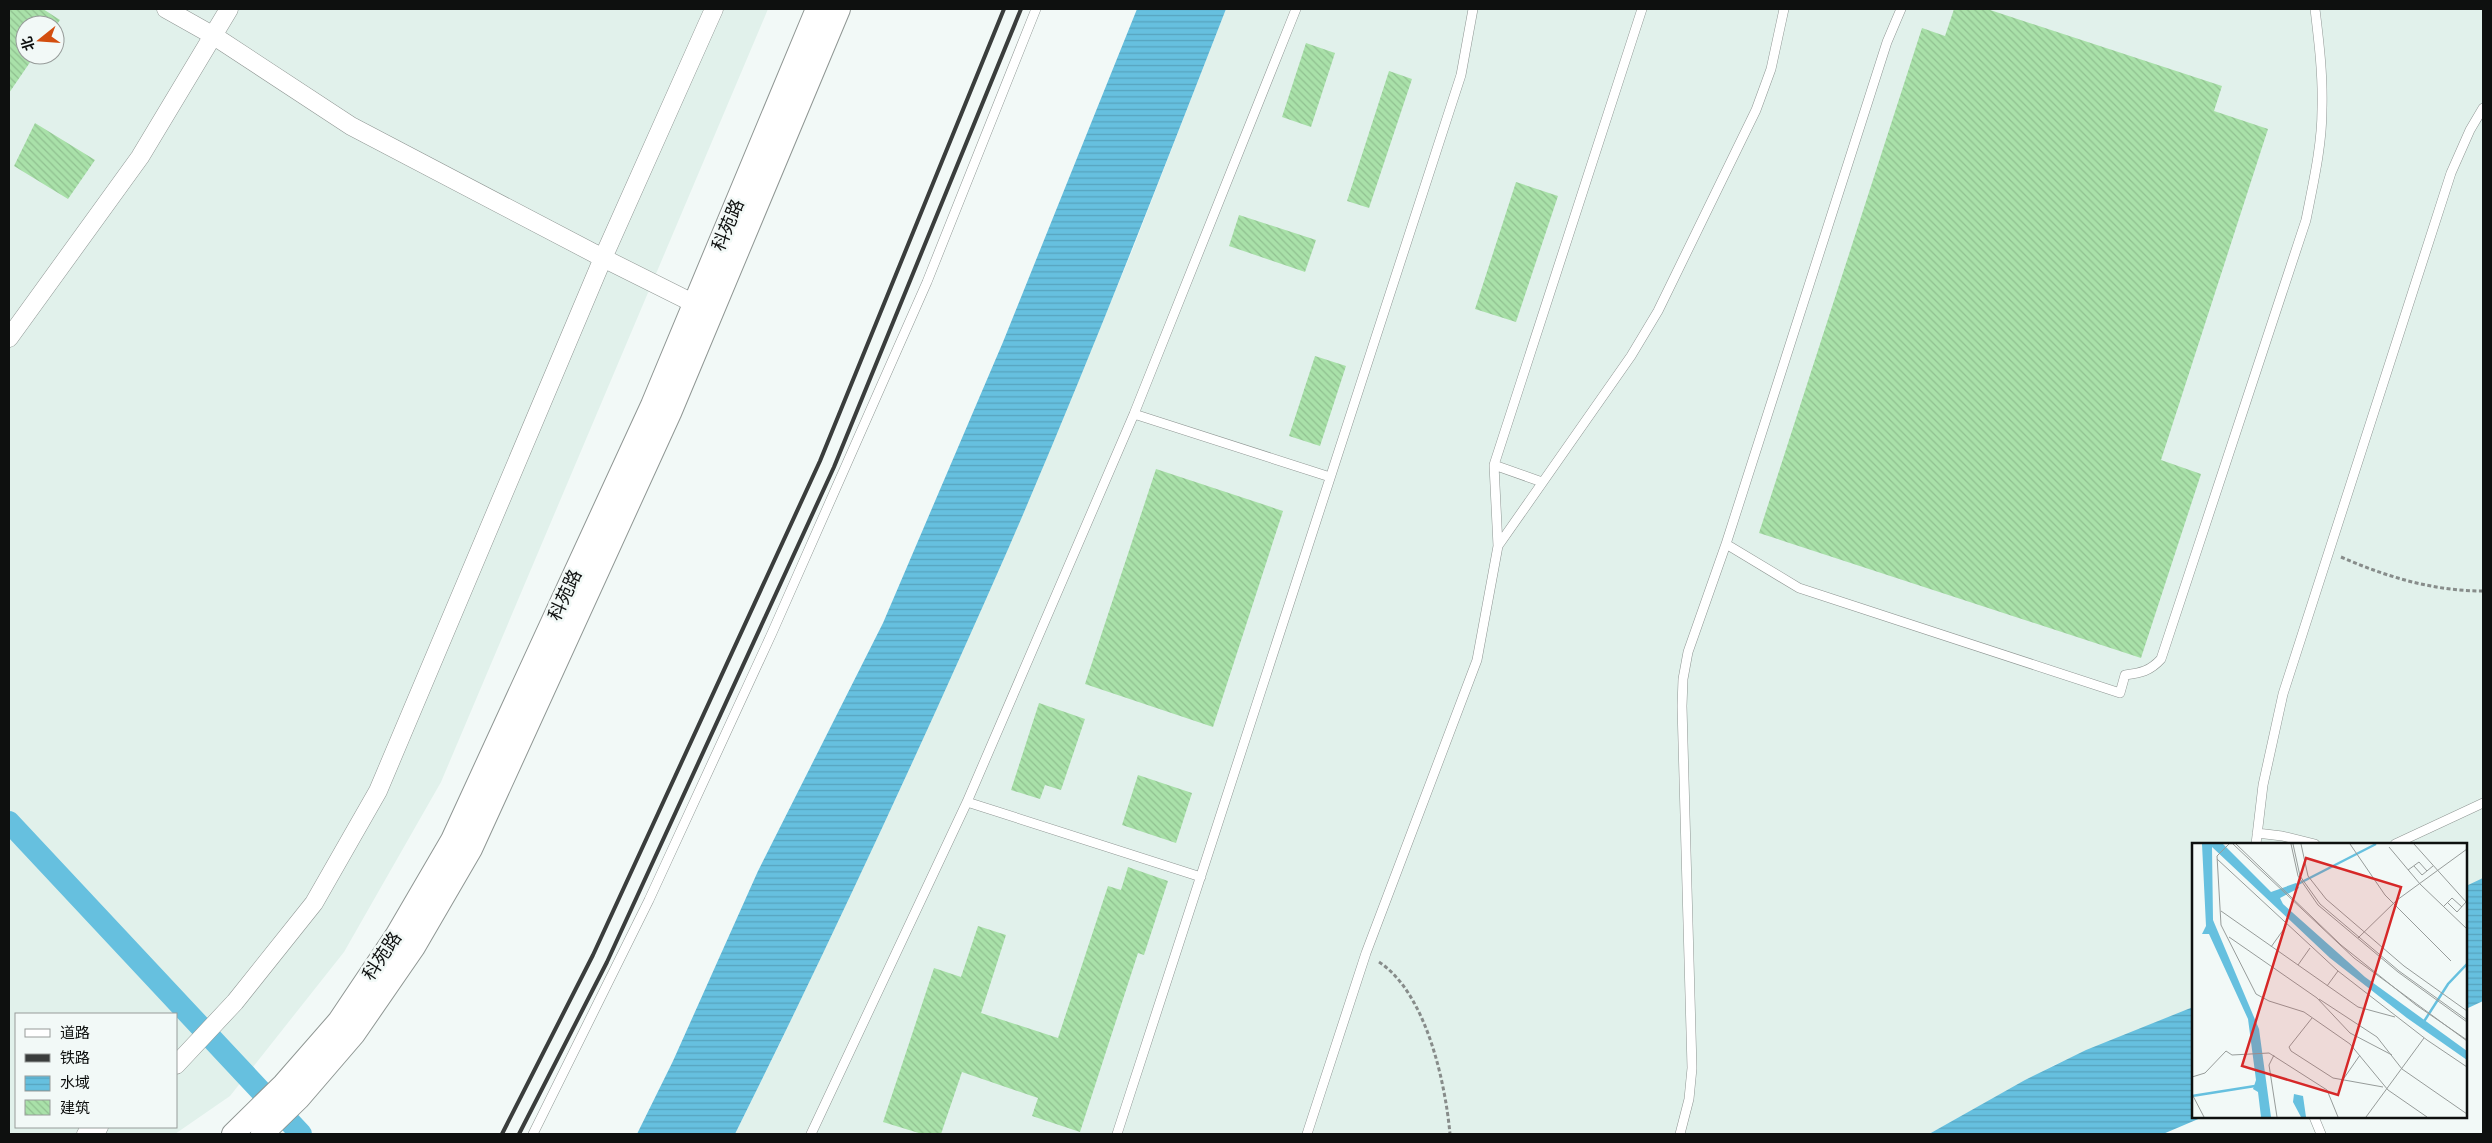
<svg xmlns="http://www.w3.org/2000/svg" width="2492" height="1143" font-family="'Asap Condensed','Noto Sans SC',sans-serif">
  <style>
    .built { fill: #e1f1eb; fill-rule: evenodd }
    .water { fill: url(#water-rules) }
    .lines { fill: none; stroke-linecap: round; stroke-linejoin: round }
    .canal { stroke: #66c0df; stroke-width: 22 }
    .building { fill: url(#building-back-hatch) }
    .service-casing { stroke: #8f9693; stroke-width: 10 }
    .minor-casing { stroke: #8f9693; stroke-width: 19 }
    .tertiary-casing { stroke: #8f9693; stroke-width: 24 }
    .path { stroke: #878c8a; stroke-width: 3; stroke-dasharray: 4 2.5; stroke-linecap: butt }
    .service { stroke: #fff; stroke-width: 9 }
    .minor { stroke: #fff; stroke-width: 18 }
    .tertiary { stroke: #fff; stroke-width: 22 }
    .rail { stroke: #3a3d3c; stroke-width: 4 }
    .labels { text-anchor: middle; stroke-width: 5; stroke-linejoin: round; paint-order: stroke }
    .street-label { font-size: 18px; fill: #0e100f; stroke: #f2f9f7 }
    .inset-river { fill: none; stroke: #66c0df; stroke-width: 2.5 }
    .inset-road { fill: none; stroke: #979c9a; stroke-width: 1 }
    .view { fill: #d62828; fill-opacity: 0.15; stroke: #d62828; stroke-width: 2.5 }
    .inset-edge { fill: none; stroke: #0e100f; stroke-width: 2.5 }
  </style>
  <defs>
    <pattern id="water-rules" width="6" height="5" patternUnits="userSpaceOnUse" patternTransform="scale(1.25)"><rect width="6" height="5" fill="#66c0df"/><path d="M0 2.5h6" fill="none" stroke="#57a4be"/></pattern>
    <pattern id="building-back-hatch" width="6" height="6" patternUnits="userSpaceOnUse" patternTransform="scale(1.25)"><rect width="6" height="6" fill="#a9e1a9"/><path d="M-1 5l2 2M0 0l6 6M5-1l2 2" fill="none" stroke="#90c090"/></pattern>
  </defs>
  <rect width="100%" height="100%" fill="#f2f9f7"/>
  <!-- built -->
  <path class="built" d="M9,9h759l-327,773 -97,170 -114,144 -55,38h-166zM25,25h30v30h-30zM16,1014h160v113h-160z
    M1226,9h1257v872l-17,8v-45h-273v163l-139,58 -125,69h-1194l46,-93 117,-247 111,-248 123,-295z"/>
  <!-- water -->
  <path class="water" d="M1137,9h89c-70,180 -140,360 -217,538 -87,198 -178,394 -274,587h-98l36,-73 85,-190 125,-248 120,-281z
    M2483,878v123l-17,8v-123z
    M2193,1007v110h10l-40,17h-234l96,-54 61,-30z"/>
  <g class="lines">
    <!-- canal -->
    <path class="canal" d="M9,822l292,312"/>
  </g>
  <!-- building -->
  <path class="building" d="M9,9h34l17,11 -5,7v-2h-30v30h10l-26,38z
    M1954,9h33l235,77 -8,25 54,18 -107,331 40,14 -60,184 -382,-125 163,-505 23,8z
    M1306,43l29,10 -24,74 -29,-10z
    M1389,71l23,8 -43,129 -22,-7z
    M35,123l60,37 -27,39 -54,-33z
    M1516,182l42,14 -42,126 -41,-13z
    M1239,215l77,25 -11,32 -76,-26z
    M1315,356l31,10 -26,80 -31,-10z
    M1156,469l127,42 -70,216 -128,-43z
    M1039,703l46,16 -24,71 -16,-5 -5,14 -29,-9z
    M1138,775l54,18 -16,50 -54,-18z
    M1128,867l40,14 -24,74 -6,-2 -58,179 -48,-16 6,-18 -76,-26 -21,62h-19l-39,-12 51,-154 27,9 17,-51 28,9 -25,78 77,25 50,-152 13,4z"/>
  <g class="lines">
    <defs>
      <path id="service" d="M1134,414l196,63
        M1494,465l48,17
        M1726,544l73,44 321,105 5,-18c16,-2 25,-4 36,-16l145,-439c7,-36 16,-74 16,-111 1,-34 -3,-67 -7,-100
        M1498,546l-4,-81 148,-456
        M967,802l234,75
        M2257,833l25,3 33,8
        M2256,844l7,-59 20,-91 168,-521 19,-43 13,-22
        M2395,844l88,-41
        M2314,1117l7,17
        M533,1134l116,-234 123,-267 155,-351 109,-273
        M811,1134l156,-332 167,-388 162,-405
        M1117,1134l344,-1059 12,-66
        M1307,1134l59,-181 111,-293 21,-114 133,-190 27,-45 98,-201 15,-41 13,-60
        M1680,1134l9,-35 3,-31 -10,-362 1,-27 5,-27 38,-108 161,-502 14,-33"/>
      <path id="minor" d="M166,9l48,27 137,90 252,132 92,46
        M9,338l131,-181 89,-148
        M176,1065l59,-63 79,-99 64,-112 225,-533 111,-249
        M86,1134l13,-7"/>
      <path id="tertiary" d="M233,1134l51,-50 55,-63 57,-85 56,-96 200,-435 165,-396
        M262,1134l37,-36 55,-64 60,-87 57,-98 199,-436 169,-404"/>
    </defs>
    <!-- service casing -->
    <use href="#service" class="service-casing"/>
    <!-- minor casing -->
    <use href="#minor" class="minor-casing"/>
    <!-- tertiary casing -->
    <use href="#tertiary" class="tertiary-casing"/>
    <!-- path -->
    <path class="path" d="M2341,557c46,20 92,34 142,34
      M1379,962c47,31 66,119 71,172"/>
    <!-- service -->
    <use href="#service" class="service"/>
    <!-- minor -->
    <use href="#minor" class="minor"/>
    <!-- tertiary -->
    <use href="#tertiary" class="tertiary"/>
    <!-- rail -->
    <path class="rail" d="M502,1134l91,-179 227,-494 184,-452
      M519,1134l88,-172 227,-495 187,-458"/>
  </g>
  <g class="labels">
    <!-- street labels -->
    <g class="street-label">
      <text transform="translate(728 225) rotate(-67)" y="6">科苑路</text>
      <text transform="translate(565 595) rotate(-65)" y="6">科苑路</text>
      <text transform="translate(382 956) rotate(-56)" y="6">科苑路</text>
    </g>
  </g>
  <!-- overview -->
  <g transform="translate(2192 843)">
    <rect width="275" height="275" fill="#f2f9f7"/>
    <path d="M10,1h21l48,48 25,-9 3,5 -19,10 3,6 82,73 102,74v9l-60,-42 -77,-60 -118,-111 1,73 46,109 12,88h-10l-3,-25 -5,-3 3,-9 -8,-61 -39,-85h-7l4,-8zM102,251l9,2 3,21h-5l-8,-15z" fill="#66c0df"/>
    <path class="inset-river" d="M104,42l80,-41M231,180l25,-39 19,-20M0,253l63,-10"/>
    <path class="inset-road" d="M37,1l-12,12 4,69 35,69 13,7 35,11 46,32 38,46 39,27M41,1l121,114 113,83M44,1l105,101 75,60 51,35M99,1l7,32 20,29 80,67 69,50M101,1l7,32 20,28 79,67 68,49M109,1l7,32 18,23 78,67 63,45M158,1l35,51 66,66M222,1l53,59M197,4l31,37 47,45M25,16l121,112 89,69 40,27M222,23l8,9 11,-9M216,27l11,-8 8,9M256,60l9,9 9,-10M251,64l9,-9 10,9M29,68l137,96 37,10M37,94l88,61 33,35 42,22M166,95l39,-38 70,-51M79,104l15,-21M106,122l12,-17M135,143l11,-15M127,156l58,38 25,32 65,45M120,175l-23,29 2,4 42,27 50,9M82,212l-5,10 8,52M0,234l13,-4 21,-22 6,4 37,-2 58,37 11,27M150,238l18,-26M0,251l12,23M174,274l58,-79"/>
    <path class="view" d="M114,15l95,29 -63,208 -96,-29z"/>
    <rect width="275" height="275" class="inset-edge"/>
  </g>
  <!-- border -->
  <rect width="2492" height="1143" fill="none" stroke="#0e100f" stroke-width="20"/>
  <!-- legend -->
  <rect x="15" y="1013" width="162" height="115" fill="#f2f9f7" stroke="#979c9a"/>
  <rect x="25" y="1029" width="25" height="8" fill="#ffffff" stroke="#979c9a"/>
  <text x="60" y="1038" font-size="15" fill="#0e100f">道路</text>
  <rect x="25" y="1054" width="25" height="8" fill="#3a3d3c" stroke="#979c9a"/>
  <text x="60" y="1063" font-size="15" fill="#0e100f">铁路</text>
  <rect x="25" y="1076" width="25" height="15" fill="url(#water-rules)" stroke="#979c9a"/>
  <text x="60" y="1088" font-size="15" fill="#0e100f">水域</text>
  <rect x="25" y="1100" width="25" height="15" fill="url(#building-back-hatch)" stroke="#979c9a"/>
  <text x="60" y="1113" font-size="15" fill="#0e100f">建筑</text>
  <!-- north arrow -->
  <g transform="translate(40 40) rotate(253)"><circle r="24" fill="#f2f9f7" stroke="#979c9a"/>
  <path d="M0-4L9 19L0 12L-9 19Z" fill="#d34e0f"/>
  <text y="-8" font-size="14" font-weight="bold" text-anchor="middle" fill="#0e100f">北</text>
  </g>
</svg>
